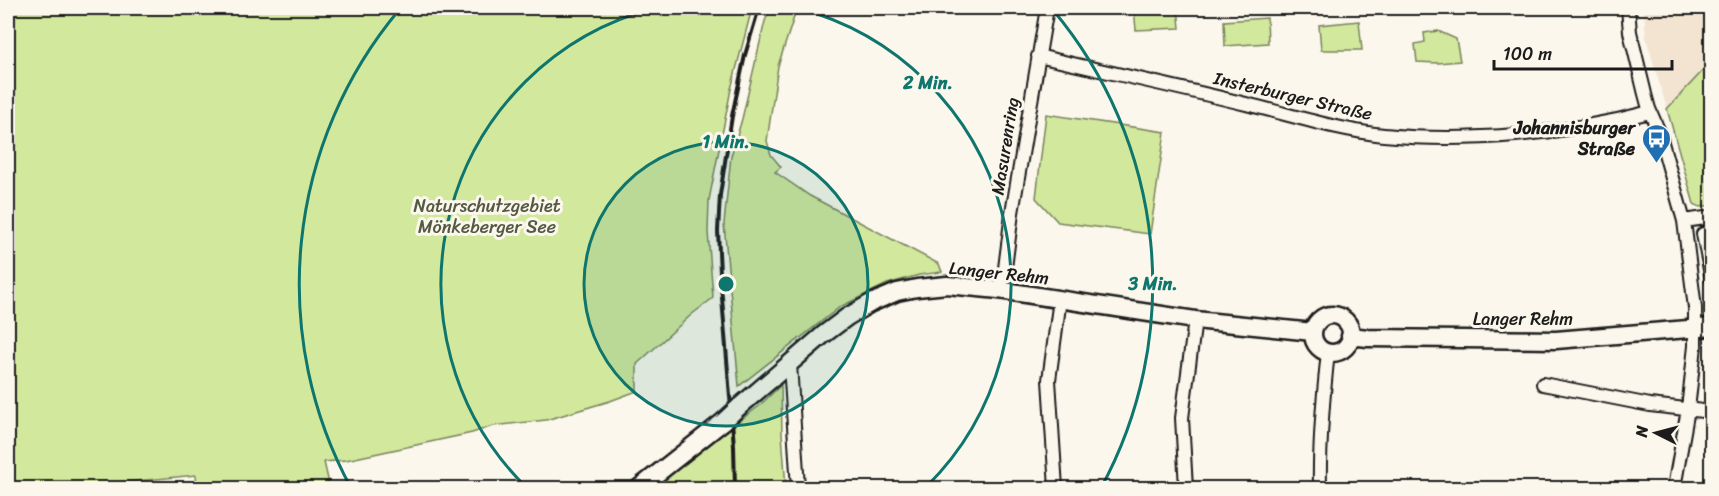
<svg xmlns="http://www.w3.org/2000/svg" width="1719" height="496" font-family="Sriracha,sans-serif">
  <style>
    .built { fill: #f2e4d0 }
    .green { fill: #d2e89d; stroke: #77825c; stroke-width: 1.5 }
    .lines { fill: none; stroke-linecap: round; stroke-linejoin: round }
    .street-casing { stroke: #1c1c1c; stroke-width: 16 }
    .secondary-casing { stroke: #1c1c1c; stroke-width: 21 }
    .street { stroke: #fbf7ec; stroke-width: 12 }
    .secondary { stroke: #fbf7ec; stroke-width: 16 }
    .rail { stroke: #1c1c1c; stroke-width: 4 }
    .secondary-bridge-casing { stroke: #1c1c1c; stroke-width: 21; stroke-linecap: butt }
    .secondary-bridge { stroke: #fbf7ec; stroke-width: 16 }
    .ring { fill: none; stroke: #0f766e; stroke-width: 3 }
    .labels { text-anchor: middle; stroke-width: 6; stroke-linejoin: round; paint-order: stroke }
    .street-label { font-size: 18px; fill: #1c1c1c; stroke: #fbf7ec }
    .poi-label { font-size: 18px; font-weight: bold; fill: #1c1c1c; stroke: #fbf7ec; text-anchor: end }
    .park-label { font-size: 18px; fill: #535943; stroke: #fbf7ec }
    .centre { fill: #0f766e; stroke: #fbf7ec; stroke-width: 3 }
    .ring-label { font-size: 18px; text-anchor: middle; font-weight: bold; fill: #0f766e; stroke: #fbf7ec; stroke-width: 6; stroke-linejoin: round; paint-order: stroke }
  </style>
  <rect width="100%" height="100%" fill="#fbf7ec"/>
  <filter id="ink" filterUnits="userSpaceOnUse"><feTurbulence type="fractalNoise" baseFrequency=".0167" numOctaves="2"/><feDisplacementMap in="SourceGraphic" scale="12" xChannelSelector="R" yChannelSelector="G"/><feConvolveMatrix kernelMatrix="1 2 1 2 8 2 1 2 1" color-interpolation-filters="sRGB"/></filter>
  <g filter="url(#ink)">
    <!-- built -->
    <path class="built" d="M1644,8h67v54l-44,47 -21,-71z"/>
    <!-- green -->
    <path class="green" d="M8,8h744l-21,81 -22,111 -1,32 5,66 -22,17 -54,49v27l-27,10 -64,19 -53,6 -21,7 -126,27 -22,2 6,26h-133l-1,-13 -109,11v2h-79z
      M771,8h28l-3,3 -18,55 -11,75 4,14 10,12 -6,5 35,24 129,68 3,8 -23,3 -32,9 -47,23 -101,79 -15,-162 7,-68 11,-37 23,-98z
      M1134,8h44l2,20 -44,2z
      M1267,18l1,25 -43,3 -1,-25z
      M1359,21l3,29h-41l-2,-25z
      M1438,31l18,8 4,22 -22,2 -21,-1 -2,-18 10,-2 -1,-9z
      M1711,62v143l-11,2 -6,-3 -27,-95z
      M1046,114l119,18 -15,102 -92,-12 -22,-24z
      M781,385l1,49 4,54h-137l109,-81z"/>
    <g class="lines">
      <defs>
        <path id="street" d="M1628,8l2,24 15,62 4,15 10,23 25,89 11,87v38l-7,63 -14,79
          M1038,56c69,16 139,31 208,48 46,11 91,26 138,31 83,8 185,-1 266,-23
          M1684,221l28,-4
          M1712,232l-9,2 9,46
          M999,290l5,-14 8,-63 35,-205
          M790,364l8,124
          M1543,384l107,21 62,7
          M1056,488l-7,-108 11,-81
          M1186,488l-4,-70 13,-98
          M1320,488c-1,-46 3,-90 8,-136"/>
        <path id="secondary" d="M1313 334a19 19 0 1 1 38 0a19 19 0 1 1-38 0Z
          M1350,336l18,2 188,2 156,-13
          M739,407l84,-72 24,-18 24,-14 26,-11 20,-4 30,-3 52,5 196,30 118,12
          M639,488l85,-67"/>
      </defs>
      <!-- street casing -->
      <use href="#street" class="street-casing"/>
      <!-- secondary casing -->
      <use href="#secondary" class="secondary-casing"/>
      <!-- street -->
      <use href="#street" class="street"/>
      <!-- secondary -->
      <use href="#secondary" class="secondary"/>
      <!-- rail -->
      <path class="rail" d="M735,488l-1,-42 -14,-173 -2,-42 2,-36 12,-79 13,-61 14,-47"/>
      <defs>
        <path id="secondary-bridge" d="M724,421l15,-14"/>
      </defs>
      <!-- secondary-bridge casing -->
      <use href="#secondary-bridge" class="secondary-bridge-casing"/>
      <!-- secondary-bridge -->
      <use href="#secondary-bridge" class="secondary-bridge"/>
    </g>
  </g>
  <!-- distance rings -->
  <circle cx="726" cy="284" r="142" fill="#0f766e" fill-opacity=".12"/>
  <g class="ring">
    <circle cx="726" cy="284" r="142"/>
    <path d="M526 487A285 285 0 0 1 655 8M797 8A285 285 0 0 1 926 487"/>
    <path d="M351 488A427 427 0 0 1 399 10M1053 10A427 427 0 0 1 1101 488"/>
  </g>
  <!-- icons -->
  <defs>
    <symbol id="bus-pin" viewBox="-11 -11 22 30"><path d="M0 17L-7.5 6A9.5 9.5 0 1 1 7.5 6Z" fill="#1f6fb2" stroke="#fbf7ec"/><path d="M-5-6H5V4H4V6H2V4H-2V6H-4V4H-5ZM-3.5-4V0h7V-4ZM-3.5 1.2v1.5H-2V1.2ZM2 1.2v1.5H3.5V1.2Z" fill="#fff"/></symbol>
  </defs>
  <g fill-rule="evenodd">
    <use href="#bus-pin" x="1640" y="122" width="33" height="45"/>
  </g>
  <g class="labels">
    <!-- street labels -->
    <g class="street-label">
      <text transform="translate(1293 96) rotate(13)" y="6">Insterburger Straße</text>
      <text transform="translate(1005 146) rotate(-81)" y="6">Masurenring</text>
      <text transform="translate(999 273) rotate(6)" y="6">Langer Rehm</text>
      <text x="1523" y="325">Langer Rehm</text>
    </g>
    <!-- poi labels -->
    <g class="poi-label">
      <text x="1635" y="134">Johannisburger<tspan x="1635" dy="21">Straße</tspan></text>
    </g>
    <!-- park labels -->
    <g class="park-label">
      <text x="487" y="212">Naturschutzgebiet<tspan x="487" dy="21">Mönkeberger See</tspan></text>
    </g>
  </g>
  <circle cx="726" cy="284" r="9" class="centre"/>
  <g class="ring-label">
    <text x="928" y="89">2 Min.</text>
    <text x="726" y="148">1 Min.</text>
    <text x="1153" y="290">3 Min.</text>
  </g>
  <!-- margin -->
  <rect width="1719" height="496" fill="none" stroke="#fbf7ec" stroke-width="30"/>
  <rect x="15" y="15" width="1689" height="466" fill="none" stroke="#1c1c1c" stroke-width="2" filter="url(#ink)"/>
  <!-- north arrow -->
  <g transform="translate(1656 433) rotate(276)" stroke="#fbf7ec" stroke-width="4.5" paint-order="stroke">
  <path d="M0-4.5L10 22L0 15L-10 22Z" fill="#1c1c1c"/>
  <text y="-9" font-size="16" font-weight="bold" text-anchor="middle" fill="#1c1c1c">N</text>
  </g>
  <!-- scale -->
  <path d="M1494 60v9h178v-9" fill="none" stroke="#1c1c1c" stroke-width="3"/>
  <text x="1503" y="60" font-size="18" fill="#1c1c1c" stroke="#fbf7ec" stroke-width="4.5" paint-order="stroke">100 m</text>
</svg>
